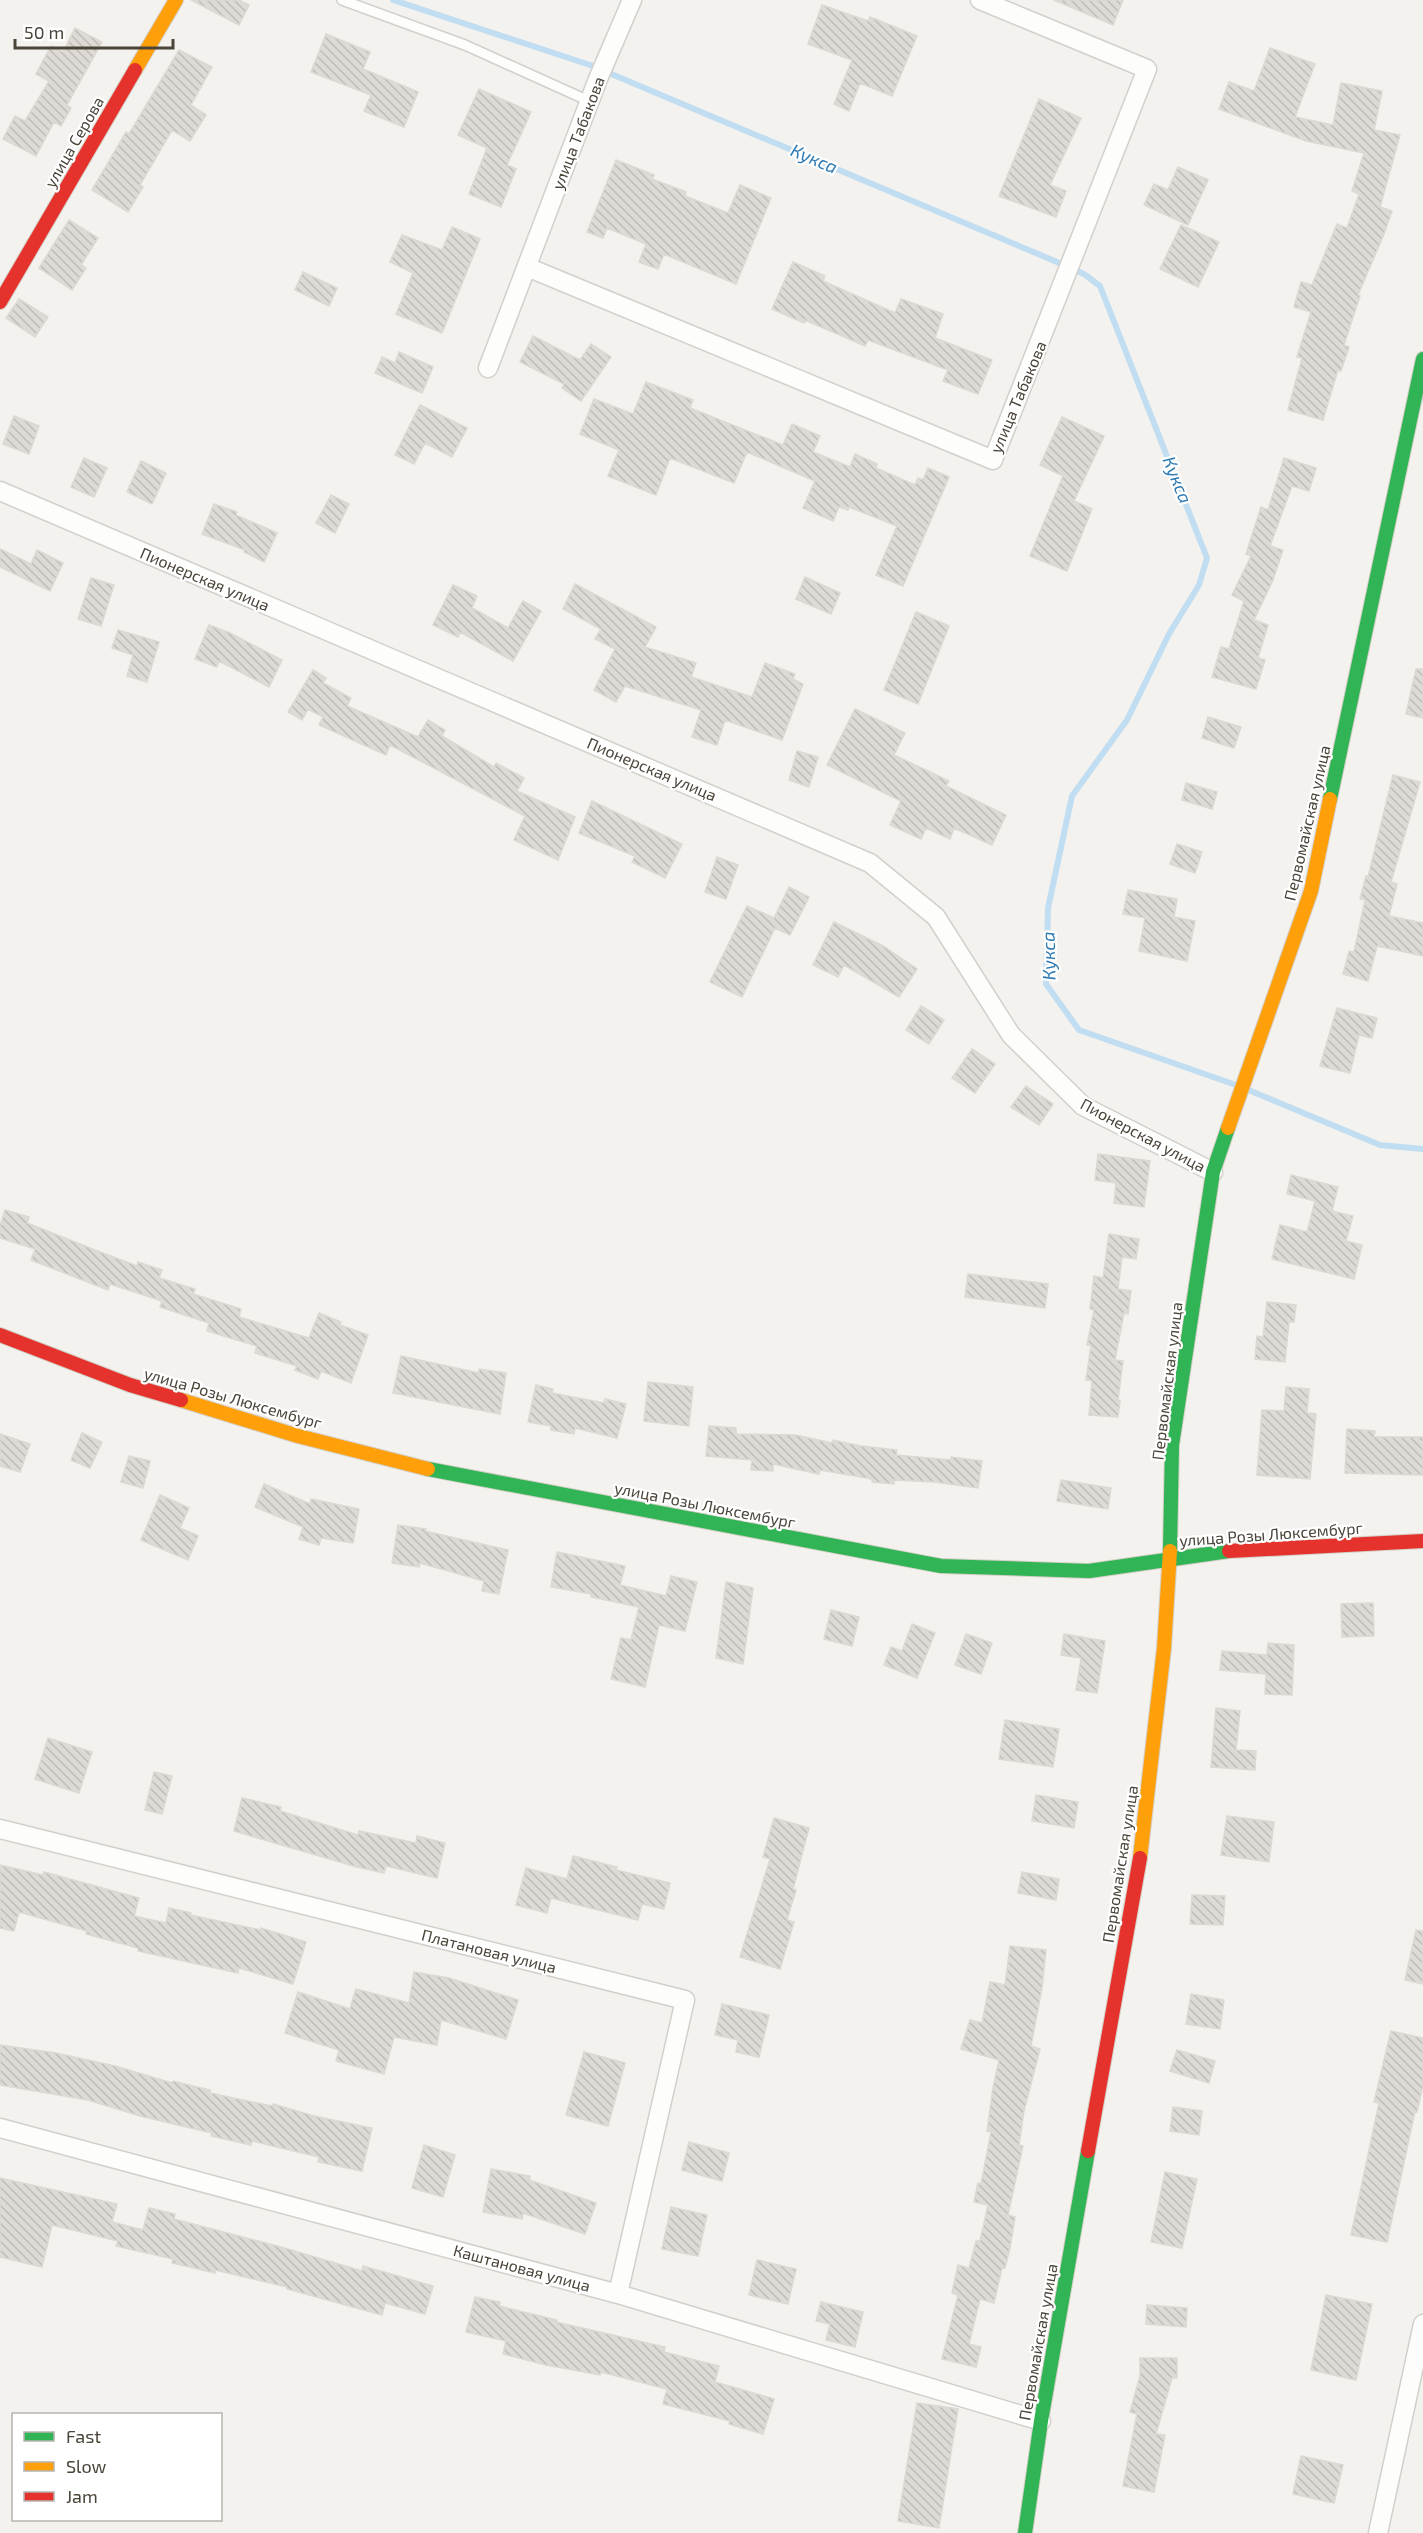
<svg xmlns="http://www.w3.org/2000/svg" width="1423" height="2533" font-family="'Exo 2',sans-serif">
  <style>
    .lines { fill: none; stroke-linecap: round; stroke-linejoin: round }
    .stream { stroke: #c0ddf1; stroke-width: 6 }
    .building { fill: url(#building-back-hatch); stroke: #dcd9d4; stroke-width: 1.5 }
    .lane-casing { stroke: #d2d0cb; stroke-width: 12 }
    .street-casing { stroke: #d2d0cb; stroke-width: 21 }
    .fast-casing { stroke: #d3cfc5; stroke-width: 16 }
    .slow-casing { stroke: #d3cfc5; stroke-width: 16 }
    .jam-casing { stroke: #d3cfc5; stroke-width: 16 }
    .lane { stroke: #fdfdfc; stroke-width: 9 }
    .street { stroke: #fdfdfc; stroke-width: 18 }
    .fast { stroke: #30b455; stroke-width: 14 }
    .slow { stroke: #ff9f0a; stroke-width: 14 }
    .jam { stroke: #e5322d; stroke-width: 14 }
    .labels { text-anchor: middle; stroke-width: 4.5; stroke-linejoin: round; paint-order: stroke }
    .street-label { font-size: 16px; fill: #4b4439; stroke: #fff }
    .water-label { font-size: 18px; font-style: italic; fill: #2e7ab2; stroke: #fff }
  </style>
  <defs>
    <pattern id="building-back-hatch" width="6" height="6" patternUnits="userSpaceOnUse" patternTransform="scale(1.5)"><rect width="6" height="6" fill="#dedbd6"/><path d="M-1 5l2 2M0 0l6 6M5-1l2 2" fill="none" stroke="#c0bdb8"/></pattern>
  </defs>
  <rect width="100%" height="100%" fill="#f4f2ee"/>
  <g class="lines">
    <!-- stream -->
    <path class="stream" d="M393,0l197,65 467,197 27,12 16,12 107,272 -8,27 -30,49 -42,86 -55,76 -24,112 -2,76 33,46 157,55
      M1246,1089l134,56 43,4"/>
  </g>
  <!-- building -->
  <path class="building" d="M191,0h48l10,5 -10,20z
    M1054,0h69l-10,25z
    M822,5l46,16 2,-4 47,19 -25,60 -32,-13 -11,28 -15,-7 18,-44 -44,-16z
    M75,28l27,14 -35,63 4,3 -10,18 -7,-4 -18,34 -33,-17 12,-23 10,5 24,-40 -13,-7 15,-28 12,6z
    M326,34l44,18 -7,17 55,23 -14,35 -40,-16 7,-16 -60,-23z
    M1270,48l45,16 -20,53 38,8 8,-42 41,8 -8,39 26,5 -20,72 12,4 -8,23 -26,61 2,1 -16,49 5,2 -8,24 -3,-1 -15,50 -35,-10 14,-52 -5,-1 14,-45 -17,-5 7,-25 11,3 25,-61 10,4 12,-34 -7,-3 12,-38 -58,-12 -87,-32 10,-27 25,9z
    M179,50l33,17 -21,38 15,10 -16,26 -18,-11 -32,55 3,2 -15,25 -36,-22 34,-58 3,2z
    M479,89l52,23 -24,53 9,4 -15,38 -32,-13 18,-46 -29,-13z
    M1039,99l42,19 -31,67 16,6 -10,26 -57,-21z
    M616,160l38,15 -2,4 34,13 -1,4 43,17 12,-28 31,13 -35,86 -72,-30 -6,15 -19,-7 7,-18 -39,-16 -4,10 -16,-6z
    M1178,167l30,13 -20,45 -44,-20 10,-21 14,6z
    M69,220l29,18 -17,27 5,3 -14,22 -33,-22z
    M1181,225l38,17 -21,45 -38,-18z
    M452,227l28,12 -38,94 -46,-19 17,-41 -23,-11 12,-27 40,15z
    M793,262l32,14 -2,5 72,32 6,-14 42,15 -8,24 57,22 -14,34 -35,-13 5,-11 -80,-30 -3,6 -60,-26 -1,3 -32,-14z
    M303,272l34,16 -8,18 -34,-16z
    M19,299l29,18 -13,20 -29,-19z
    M533,336l47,24 11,-16 20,13 -30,44 -19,-13 2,-4 -44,-22z
    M399,352l34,15 -11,26 -47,-20 7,-16 13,6z
    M646,382l47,18 -3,8 93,37 9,-21 28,12 -7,16 37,15 5,-13 22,10 -1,4 39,17 3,-7 5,2 5,-12 21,9 -46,109 -27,-11 21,-49 -48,-19 -1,3 -9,-3 -6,14 -30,-13 12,-27 -68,-29 -13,31 -64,-25 -14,37 -48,-19 11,-26 -39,-16 14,-35 39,15z
    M420,405l47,23 -15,29 -27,-14 -11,21 -19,-9z
    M14,416l25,10 -10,28 -26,-10z
    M1062,417l42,19 -30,65 18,8 -25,62 -37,-15 33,-80 -23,-11z
    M84,458l23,10 -13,29 -23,-10z
    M1284,458l32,10 -7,23 -17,-5 -22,60 13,4 -10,30 -19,40 14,5 -10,33 7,2 -9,29 -44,-12 9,-30 8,2 15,-48 -12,-6 19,-39 -5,-2 15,-47 7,3z
    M141,461l25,12 -14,31 -25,-12z
    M331,495l18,9 -14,29 -19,-10z
    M214,504l23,8 -1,3 41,18 -13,29 -20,-10 1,-2 -43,-16z
    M0,549l31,15 6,-14 26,13 -13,28 -50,-24z
    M805,577l35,16 -9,21 -35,-15z
    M91,578l23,7 -13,41 -23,-7z
    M575,584l81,43 -11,20 51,16 -5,14 61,20 13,-34 30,11 -2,5 10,5 -21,56 -57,-20 -8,25 -25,-8 9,-27 -76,-24 -9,16 -22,-12 21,-41 -20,-10 6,-10 -38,-20z
    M453,585l24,11 -5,12 36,20 15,-27 18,10 -28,50 -53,-29 -2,5 -25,-12z
    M916,612l33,14 -31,78 -34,-14z
    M209,625l21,8 52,27 -13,27 -50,-26 -2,6 -22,-8z
    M118,630l41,12 -12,40 -20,-6 6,-21 -21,-7z
    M1416,669h7v49l-17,-4z
    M313,670l13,8 -3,5 28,15 -4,8 71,31 10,-17 17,10 -3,6 52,31 2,-4 28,15 -7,13 58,26 -17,43 -44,-20 11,-24 -135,-71 -4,10 -67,-30 4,-8 -15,-8 -6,11 -14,-8z
    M855,709l50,24 -11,22 55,26 -3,5 60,29 -14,30 -38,-17 -4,11 -24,-11 -5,11 -31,-14 11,-24 -74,-36z
    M1208,717l33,10 -7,21 -32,-10z
    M797,751l21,6 -9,30 -20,-7z
    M1393,775l27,7 -29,100 6,2 -8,32 34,7v33l-46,-10 -9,35 -25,-7 6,-23 5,1 11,-52 -5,-1 6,-23 2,1z
    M1186,783l31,9 -5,17 -30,-9z
    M592,801l90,43 -17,34 -33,-16 3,-6 -56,-23z
    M1177,844l25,8 -7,21 -25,-9z
    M717,857l21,8 -12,34 -21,-7z
    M789,887l20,10 -19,38 -15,-7 -33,69 -32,-15 37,-76 27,12z
    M1128,890l49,9 -3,18 21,4 -8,40 -48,-10 6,-33 -22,-4z
    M834,922l49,24 34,23 -18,28 -55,-32 -6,12 -25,-12z
    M921,1006l23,14 -15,24 -23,-14z
    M1337,1008l40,10 -5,20 -13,-3 -9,38 -30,-7z
    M972,1049l23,15 -20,29 -23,-15z
    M1026,1086l27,18 -14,21 -28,-18z
    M1098,1154l52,7 -6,46 -30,-4 2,-20 -21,-3z
    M1291,1175l47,12 -6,24 21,5 -7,25 16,4 -8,34 -82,-20 8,-34 27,7 8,-31 -28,-7z
    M5,1210l24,7 -2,6 68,27 42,16 1,-4 24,8 -3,8 36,11 -2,5 48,15 -2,8 70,21 10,-25 22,9 -1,3 28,10 -17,48 -30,-12 -3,8 -23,-9 2,-4 -42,-13 2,-7 -50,-15 2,-8 -49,-16 2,-6 -52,-17 -2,6 -77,-30 4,-11 -35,-11v-12z
    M1109,1234l30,5 -3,20 -14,-2 -4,32 13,2 -3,23 -4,-1 -9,47 8,1 -5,39 2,1 -2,16 -29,-2 3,-34 -6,-1 5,-35h-4l7,-35 -4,-1 4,-33 9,2z
    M968,1274l80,10 -3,24 -80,-11z
    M1267,1302l29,3 -2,17h-5l-4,40 -30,-3 2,-23 6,1z
    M401,1356l78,17v-4l27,4 -6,41 -107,-21z
    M648,1382l45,5 -4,39 -45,-5z
    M536,1385l17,4 -1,4 52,10 1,-4 21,5 -9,34 -42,-10 -1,6 -23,-4v-4l-23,-4z
    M1286,1387l23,2 -2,24 9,1 -6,65 -53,-4 5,-65 22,1z
    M709,1426l27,2v6l59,1 37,8 1,-3 28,6 36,4 -1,5 55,5v-3l31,4 -4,27 -44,-6 -40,-2v4l-22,-2v-3l-52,-9 -1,4 -46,-10v7l-22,-1 1,-10 -46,-4z
    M1347,1429l28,2 -1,6h49v38l-78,-2z
    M82,1433l20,9 -12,26 -19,-8z
    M0,1434l30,10 -10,28 -20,-6z
    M129,1456l21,5 -7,27 -22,-6z
    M1061,1480l50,8 -3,21 -51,-8z
    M264,1484l46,20 1,-5 48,10 -6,34 -32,-5 -2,7 -20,-6 4,-12 -48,-20z
    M160,1495l29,13 -9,20 18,8 -10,24 -47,-20z
    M398,1525l28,4 -1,2 83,19 -9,44 -17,-3 2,-10 -64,-18 -1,4 -27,-4z
    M557,1552l68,14 -5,19 46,11 5,-20 26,6 -12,49 -26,-6 -14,62 -34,-8 10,-41 10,2 8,-33 -48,-10v-3l-40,-7z
    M726,1582l27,6 -10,76 -27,-6z
    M1373,1603l1,33 -32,1 -1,-33z
    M831,1610l28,7 -7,29 -28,-7z
    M912,1624l23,9 -18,45 -33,-13 7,-18 11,4z
    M966,1634l26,9 -11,31 -26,-9z
    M1064,1634l41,7 -8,52 -21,-3 5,-32 -20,-3z
    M1268,1643l26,2 -2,50 -27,-1 1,-20 -46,-4 2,-19 45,4z
    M1216,1708l24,3 -4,39 20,1 -1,19 -44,-3z
    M1005,1720l54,9 -6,38 -54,-8z
    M48,1738l44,14 -13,41 -44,-14z
    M154,1772l18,4 -10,38 -17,-4z
    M1036,1795l42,7 -4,26 -42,-7z
    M242,1798l39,9 -1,4 78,24 1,-4 57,12 1,-7 28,7 -8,35 -51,-12 -2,7 -27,-6 -123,-36z
    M1227,1816l47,6 -5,40 -48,-7z
    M774,1818l35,10 -16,61 3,1 -9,30 7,2 -14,47 -40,-12 30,-98 -7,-2z
    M573,1856l44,11 -1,3 54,13 -6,26 -22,-5 -4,16 -87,-22 -4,15 -31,-8 10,-37 41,11z
    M0,1865l43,10 1,-3 95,26 -5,18 32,7 3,-15 22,5 -1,2 71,15v-2l45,14 -13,42 -54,-16 -1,5 -100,-22v-3l-52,-14 1,-3 -68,-19 -5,19 -14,-3z
    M1022,1872l37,7 -3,21 -38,-7z
    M1192,1895l33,1 -2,29 -33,-1z
    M1416,1930l7,1v53l-18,-4z
    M1010,1946l36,4 -4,38 -11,58 9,3 -16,62 -5,34 4,1 -15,69 7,2 -5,31 -5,20h-3l-8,35 -14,-4 -11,45 12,3 -5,20 -34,-8 16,-64 -6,-2 6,-28 11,3 7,-27h4l8,-36 -14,-3 4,-19 3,1 10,-52 -4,-1 6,-43 6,-28 -38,-11 9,-29 12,3 8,-41 15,3z
    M414,1972l35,6 69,22 -12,39 -65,-19 -4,25 -43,-8 -10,37 -48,-13 3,-11 -54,-17 13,-41 52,17 6,-20 53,14z
    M1191,1994l33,6 -4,29 -34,-5z
    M722,2004l47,11 -10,42 -23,-5 2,-12 -23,-5z
    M1391,2031l32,7v48l-6,26 -2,-1 -28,131 -36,-7 28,-132 -5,-1z
    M0,2045l56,8 59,13 57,17 1,-2 37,9v3l62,13 1,-2 41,12 58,12 -10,43 -44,-9 1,-5 -67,-16 -1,4 -40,-9 1,-3 -72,-17 -52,-16 -88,-15z
    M1177,2050l38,11 -6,22 -39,-12z
    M584,2052l41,11 -17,63 -42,-11z
    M1173,2107l29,4 -3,24 -29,-4z
    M689,2142l40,11 -7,28 -40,-11z
    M424,2145l31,10 -12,42 -31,-9z
    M491,2169l39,7 -1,4 67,23 -11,31 -62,-21 -1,6 -39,-7z
    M1165,2172l32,7 -15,69 -31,-6z
    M0,2178l117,26 -5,18 31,8 6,-22 26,6 -1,5 107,28 81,24 1,-5 70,20 -8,28 -40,-11 -3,12 -95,-26v-2l-72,-17v3l-43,-10 1,-4 -57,-13 2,-5 -66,-16 -10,42 -42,-10z
    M671,2207l36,8 -9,41 -36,-7z
    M757,2260l39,9 -8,35 -39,-9z
    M1326,2295l46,9 -16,76 -45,-10z
    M475,2297l25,5 -1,4 58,14 -1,2 109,25 -1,5 55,14 -4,16 59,17 -11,35 -34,-10 1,-3 -67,-17 4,-15 -66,-17 -1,3 -54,-10 -43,-11 3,-13 -40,-9z
    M821,2302l42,10 -8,35 -29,-7 4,-16 -14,-3z
    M1147,2305l40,3 -1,19 -40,-3z
    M1140,2358h37v20h-5l-16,56 9,1 -11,57 -31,-6 14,-72 -7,-2 10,-36z
    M917,2403l41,6 -19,119 -41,-7z
    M1301,2456l42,9 -9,38 -41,-9z"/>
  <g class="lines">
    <defs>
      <path id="lane" d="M342,0l123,45 124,56"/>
      <path id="street" d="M527,267l466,193 154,-391 -167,-69
        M488,368l110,-289 34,-79
        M0,491l870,372 66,54 75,118 72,71 130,66
        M0,1829l685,171 -67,294
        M0,2128l618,166 423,127
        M1378,2533l45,-209"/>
      <path id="fast" d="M1330,799l93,-440
        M428,1469l513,97 148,5 140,-20
        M1170,1551l2,-106 41,-273 15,-44
        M1025,2533l16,-112 47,-270"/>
      <path id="slow" d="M135,70l41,-70
        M1228,1128l83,-237 19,-92
        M181,1400l117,36 130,33
        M1140,1858l24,-210 6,-97"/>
      <path id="jam" d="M0,302l135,-232
        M0,1335l130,50 51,15
        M1229,1551l194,-10
        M1088,2151l52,-293"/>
    </defs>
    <!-- lane casing -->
    <use href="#lane" class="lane-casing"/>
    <!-- street casing -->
    <use href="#street" class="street-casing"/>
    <!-- fast casing -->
    <use href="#fast" class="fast-casing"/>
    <!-- slow casing -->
    <use href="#slow" class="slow-casing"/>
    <!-- jam casing -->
    <use href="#jam" class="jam-casing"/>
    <!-- lane -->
    <use href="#lane" class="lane"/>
    <!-- street -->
    <use href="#street" class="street"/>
    <!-- fast -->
    <use href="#fast" class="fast"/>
    <!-- slow -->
    <use href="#slow" class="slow"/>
    <!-- jam -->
    <use href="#jam" class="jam"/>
  </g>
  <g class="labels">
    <!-- street labels -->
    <g class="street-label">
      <text transform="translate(578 133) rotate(-69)" y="6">улица Табакова</text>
      <text transform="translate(74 142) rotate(-60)" y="6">улица Серова</text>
      <text transform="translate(1018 397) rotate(-67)" y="6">улица Табакова</text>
      <text transform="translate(205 579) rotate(23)" y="6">Пионерская улица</text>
      <text transform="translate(652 769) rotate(23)" y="6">Пионерская улица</text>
      <text transform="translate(1307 823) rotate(-77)" y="6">Первомайская улица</text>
      <text transform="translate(1143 1135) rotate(28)" y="6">Пионерская улица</text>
      <text transform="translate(1167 1381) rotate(-83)" y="6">Первомайская улица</text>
      <text transform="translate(233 1398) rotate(16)" y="6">улица Розы Люксембург</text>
      <text transform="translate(705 1505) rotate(11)" y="6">улица Розы Люксембург</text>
      <text transform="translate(1271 1534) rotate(-4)" y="6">улица Розы Люксембург</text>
      <text transform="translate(1120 1864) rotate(-81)" y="6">Первомайская улица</text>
      <text transform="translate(489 1951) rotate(14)" y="6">Платановая улица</text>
      <text transform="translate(522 2268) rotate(15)" y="6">Каштановая улица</text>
      <text transform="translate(1038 2342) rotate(-80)" y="6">Первомайская улица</text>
    </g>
    <!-- water labels -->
    <g class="water-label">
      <text transform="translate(814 159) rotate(23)" y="6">Кукса</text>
      <text transform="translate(1177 480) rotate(68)" y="6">Кукса</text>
      <text transform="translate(1049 956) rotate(-91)" y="6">Кукса</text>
    </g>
  </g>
  <!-- legend -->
  <rect x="12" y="2413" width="210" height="108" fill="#ffffff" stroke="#b7b4b0" stroke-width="1.5"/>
  <rect x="24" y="2432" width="30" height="9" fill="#30b455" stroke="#b7b4b0" stroke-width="1.5"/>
  <text x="66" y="2443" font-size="18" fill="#4b4439">Fast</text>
  <rect x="24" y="2462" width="30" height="9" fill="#ff9f0a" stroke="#b7b4b0" stroke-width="1.5"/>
  <text x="66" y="2473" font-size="18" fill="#4b4439">Slow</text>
  <rect x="24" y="2492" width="30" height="9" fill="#e5322d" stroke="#b7b4b0" stroke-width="1.5"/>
  <text x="66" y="2503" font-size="18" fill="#4b4439">Jam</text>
  <!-- scale -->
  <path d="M15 39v9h158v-9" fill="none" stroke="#4b4439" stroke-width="3"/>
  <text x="24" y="39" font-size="18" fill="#4b4439" stroke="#ffffff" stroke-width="4.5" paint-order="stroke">50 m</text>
</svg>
